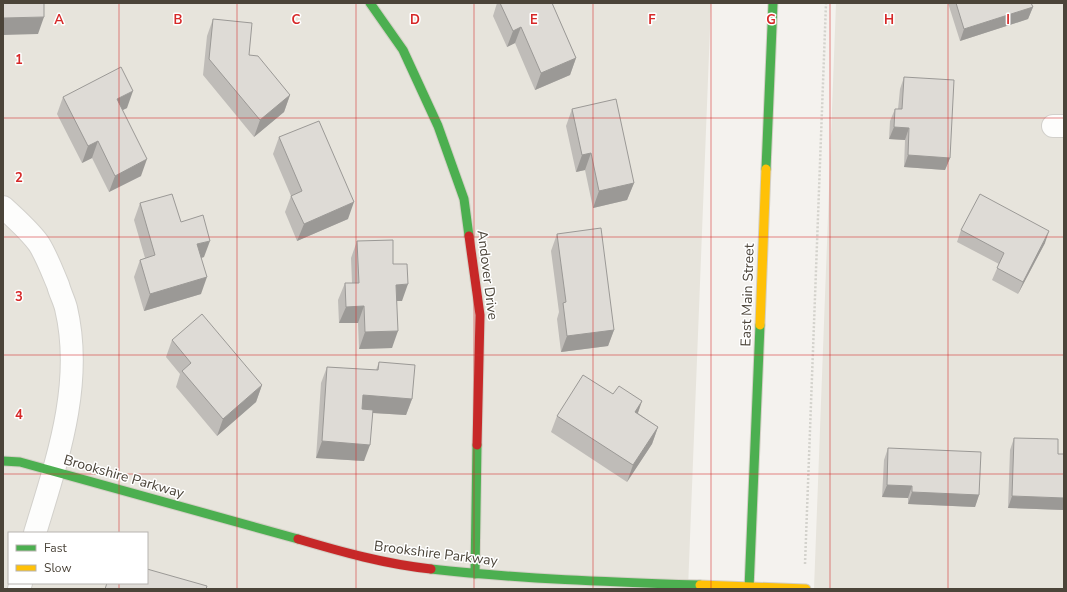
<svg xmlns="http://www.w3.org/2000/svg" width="1067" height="592" font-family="'Nunito Sans',sans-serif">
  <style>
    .residential { fill: #e7e4dc; fill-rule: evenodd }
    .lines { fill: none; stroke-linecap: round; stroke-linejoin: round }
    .street-casing { stroke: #d2d0cb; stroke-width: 24 }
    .fast-casing { stroke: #d3cfc5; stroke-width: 11 }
    .slow-casing { stroke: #d3cfc5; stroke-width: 11 }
    .jam-casing { stroke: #d3cfc5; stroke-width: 11 }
    .path { stroke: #d3d2cc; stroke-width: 2.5; stroke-dasharray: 2 2; stroke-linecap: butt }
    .street { stroke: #fdfdfc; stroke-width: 22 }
    .fast { stroke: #4caf50; stroke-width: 9 }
    .slow { stroke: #ffc107; stroke-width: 9 }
    .jam { stroke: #c62828; stroke-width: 9 }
    .wall { fill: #bfbcb8 }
    .shaded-wall { fill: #9b9996 }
    .building { fill: #dedbd6; stroke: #9b9996 }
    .grid { fill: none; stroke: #d62828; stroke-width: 1; stroke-opacity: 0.55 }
    .labels { text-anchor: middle; stroke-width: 3; stroke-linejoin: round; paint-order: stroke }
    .street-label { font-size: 14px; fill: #4b4439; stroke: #fff }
    .grid-label { font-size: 13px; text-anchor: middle; font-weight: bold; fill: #d62828; stroke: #fff; stroke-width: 3; stroke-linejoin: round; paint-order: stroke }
  </style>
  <rect width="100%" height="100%" fill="#f4f2ee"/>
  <!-- residential -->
  <path class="residential" d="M3,3h708l-23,586h-685zM9,533h138v50h-138z
    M836,3h228v586h-250z"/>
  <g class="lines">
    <defs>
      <path id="street" d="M1053,126h11
        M3,207c10,9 29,27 36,37 8,13 13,27 19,41 2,8 6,15 8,23 18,76 -9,152 -31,225
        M19,589l2,-6"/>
      <path id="fast" d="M370,3l33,47 35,76 26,73 5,37
        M766,169l7,-166
        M3,461l17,1 278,77
        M431,569c89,10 179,13 269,16
        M475,574l2,-129
        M749,589l11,-264"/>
      <path id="slow" d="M760,325l6,-156
        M700,585l106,4"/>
      <path id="jam" d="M469,236l11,79 -3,130
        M298,539c44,13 87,25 133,30"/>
    </defs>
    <!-- street casing -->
    <use href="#street" class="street-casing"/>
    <!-- fast casing -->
    <use href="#fast" class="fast-casing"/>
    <!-- slow casing -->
    <use href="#slow" class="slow-casing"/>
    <!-- jam casing -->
    <use href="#jam" class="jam-casing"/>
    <!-- path -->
    <path class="path" d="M805,564l21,-561"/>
    <!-- street -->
    <use href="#street" class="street"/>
    <!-- fast -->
    <use href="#fast" class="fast"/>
    <!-- slow -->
    <use href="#slow" class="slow"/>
    <!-- jam -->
    <use href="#jam" class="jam"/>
  </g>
  <!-- wall -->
  <path class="wall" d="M497,3h55l24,55 -6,17 -35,15 -20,-47 -8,4 -14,-31z
    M948,3h83l2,4 -5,12 -68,22z
    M213,19l36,36 41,40 -6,17 -30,25 -51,-62 4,-39z
    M904,77l46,81 -5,12 -41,-3 1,-27 -16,-1 1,-18 5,-12h3l2,-20z
    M63,97l64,11 -5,2 19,66 -32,16 -17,-34 -10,5 -25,-49z
    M572,109l62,74 -7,17 -34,8 -8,-38 -9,2 -10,-46z
    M279,137l69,82 -51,22 -12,-29 6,-16 -18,-42z
    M140,203l41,19 23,35 -3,1v36l-57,17 -10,-34 6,-17 5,-2 -11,-38z
    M961,230l84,13 -27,51 -26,-14 7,-16 -42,-22z
    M557,234l57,96 -6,16 -47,6 -4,-33 2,-7 -8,-61z
    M357,241l36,23 9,37h-5l-5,47 -33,1 -1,-26h-19l-1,-23 7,-17h7l-1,-25z
    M172,340l90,45 -6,17 -39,34 -41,-49 4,-13 -14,-17z
    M379,362l33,37 -6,16 -33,-2 -9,48 -48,-3 5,-75 6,-16 49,3z
    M613,394l29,7 -4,12 20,14 -6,17 -25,38 -76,-50 6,-16z
    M1014,438l44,16h6v56l-56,-2 2,-58z
    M888,448l91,47 -4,12 -67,-3v-6l-26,-1 2,-37z"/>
  <!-- shaded-wall -->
  <path class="shaded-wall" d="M1033,7l-5,12 -68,22 4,-12z
    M44,17l-6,17 -35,1v-17z
    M521,27l-6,16 -8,4 6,-16z
    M576,58l-6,17 -35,15 6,-17z
    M133,91l-6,17 -16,8 6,-17z
    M290,95l-6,17 -30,25 6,-17z
    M894,127l15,1 -4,12 -16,-1z
    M98,141l-6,17 -10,5 6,-17z
    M591,153l-6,17 -9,2 6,-17z
    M908,155l42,3 -5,12 -41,-3z
    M147,159l-6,17 -32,16 6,-16z
    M634,183l-7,17 -34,8 6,-17z
    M354,202l-6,17 -51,22 7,-17z
    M1049,231l-4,12 -27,51 5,-12z
    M210,241l-6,16 -13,4 6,-17z
    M207,277l-6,17 -57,17 6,-17z
    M408,284l-6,17h-12l6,-16z
    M364,306l-6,17h-19l7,-16z
    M614,330l-6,16 -47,6 6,-16z
    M398,331l-6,17 -33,1 6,-17z
    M262,385l-6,17 -39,34 6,-17z
    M363,395l49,4 -6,16 -49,-3z
    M642,401l-6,17 -1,-6z
    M658,427l-6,17 -25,38 6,-17z
    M322,441l48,4 -6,16 -48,-3z
    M887,485l25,1 -4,12 -26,-1z
    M912,492l67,3 -4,12 -67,-3z
    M1012,496l52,2v12l-56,-2z"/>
  <!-- building -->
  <path class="building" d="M3,3h41v14l-41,1z
    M500,3h52l24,55 -35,15 -20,-46 -8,4z
    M956,3h75l2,4 -69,22z
    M213,19l39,4 -3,32 9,1 32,39 -30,25 -51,-61z
    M121,67l12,24 -16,8 30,60 -32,17 -17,-35 -10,5 -25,-49z
    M904,77l50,3 -4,78 -42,-3 1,-27 -15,-1 1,-18h7z
    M616,99l18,84 -35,8 -8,-38 -9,2 -10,-46z
    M319,121l35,81 -50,22 -13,-28 11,-5 -23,-54z
    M172,194l9,28 22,-7 7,26 -13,3 10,33 -57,17 -10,-34 15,-5 -15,-52z
    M980,194l69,37 -26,51 -26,-14 7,-15 -43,-23z
    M601,228l13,102 -47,6 -4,-33 3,-1 -9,-68z
    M393,240v24h14l1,20 -12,1 2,46 -33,1 -1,-26 -18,1 -1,-24h14l-2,-42z
    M202,314l60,71 -39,34 -41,-48 9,-8 -19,-23z
    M379,362l36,3 -3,34 -49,-4 -1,14 11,1 -3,35 -48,-4 5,-74 51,3z
    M583,375l30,19 6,-8 23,15 -7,11 23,15 -25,38 -76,-49z
    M1014,438l44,1v15h6v44l-52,-2z
    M888,448l93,4 -2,43 -67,-3v-6l-25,-1z
    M147,569l60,17 -1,3h-101l2,-6h40z"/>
  <!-- grid -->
  <path class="grid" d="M119,3v530M237,3v586M356,3v586M474,3v586M593,3v586M711,3v586M830,3v586M948,3v586M3,118h1061M3,237h1061M3,355h1061M3,474h1061M119,583v6"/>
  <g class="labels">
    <!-- street labels -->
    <g class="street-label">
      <text transform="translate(488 275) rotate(83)" y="5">Andover Drive</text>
      <text transform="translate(747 295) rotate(-88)" y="5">East Main Street</text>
      <text transform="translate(124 476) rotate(16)" y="5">Brookshire Parkway</text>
      <text transform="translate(436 553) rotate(7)" y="5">Brookshire Parkway</text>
    </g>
  </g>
  <g class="grid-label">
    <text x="59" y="24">A</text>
    <text x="178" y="24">B</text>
    <text x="296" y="24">C</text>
    <text x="415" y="24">D</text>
    <text x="534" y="24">E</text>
    <text x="652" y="24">F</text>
    <text x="771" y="24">G</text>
    <text x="889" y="24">H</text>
    <text x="1008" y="24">I</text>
    <text x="19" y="64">1</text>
    <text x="19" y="182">2</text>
    <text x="19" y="301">3</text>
    <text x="19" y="419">4</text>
  </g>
  <!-- border -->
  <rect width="1067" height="592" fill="none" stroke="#4b4439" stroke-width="8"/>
  <!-- legend -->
  <rect x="8" y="532" width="140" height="52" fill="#ffffff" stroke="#b7b4b0"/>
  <rect x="16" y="545" width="20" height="6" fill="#4caf50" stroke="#b7b4b0"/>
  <text x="44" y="552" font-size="12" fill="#4b4439">Fast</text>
  <rect x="16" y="565" width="20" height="6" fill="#ffc107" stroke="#b7b4b0"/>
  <text x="44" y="572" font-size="12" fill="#4b4439">Slow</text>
</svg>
